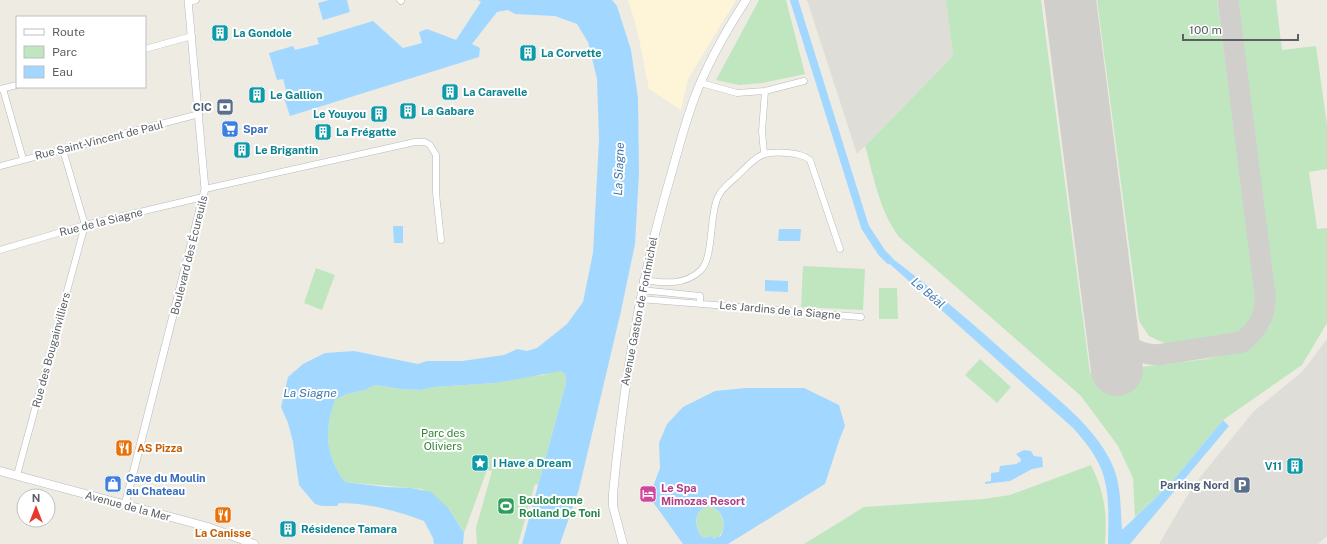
<svg xmlns="http://www.w3.org/2000/svg" width="1327" height="544" font-family="'Public Sans',sans-serif">
  <style>
    .commercial { fill: #fef4d8 }
    .industrial { fill: #dfddd7 }
    .green { fill: #c0e6bf }
    .water { fill: #a2d8ff; fill-rule: evenodd }
    .lines { fill: none; stroke-linecap: round; stroke-linejoin: round }
    .canal { stroke: #a2d8ff; stroke-width: 8 }
    .taxiway { stroke: #d0cfcc; stroke-width: 21 }
    .runway { stroke: #d0cfcc; stroke-width: 52 }
    .minor-casing { stroke: #b6b9bd; stroke-width: 7 }
    .tertiary-casing { stroke: #b6b9bd; stroke-width: 8 }
    .secondary-casing { stroke: #b6babf; stroke-width: 9 }
    .minor { stroke: #fff; stroke-width: 6 }
    .tertiary { stroke: #fff; stroke-width: 7 }
    .secondary { stroke: #fff; stroke-width: 8 }
    .labels { text-anchor: middle; stroke-width: 4; stroke-linejoin: round; paint-order: stroke }
    .culture-label { font-size: 11px; font-weight: bold; fill: #0d838f; stroke: #fff; text-anchor: start }
    .service-label { font-size: 11px; font-weight: bold; fill: #4e5e75; stroke: #fff; text-anchor: end }
    .shop-label { font-size: 11px; font-weight: bold; fill: #366cbe; stroke: #fff; text-anchor: start }
    .street-label { font-size: 11px; fill: #5b5f64; stroke: #fff }
    .park-label { font-size: 11px; fill: #348236; stroke: #fff }
    .food-label { font-size: 11px; font-weight: bold; fill: #c56008; stroke: #fff; text-anchor: start }
    .hotel-label { font-size: 11px; font-weight: bold; fill: #b23c85; stroke: #fff; text-anchor: start }
    .leisure-label { font-size: 11px; font-weight: bold; fill: #27864d; stroke: #fff; text-anchor: start }
    .water-label { font-size: 12px; font-style: italic; fill: #3f78b1; stroke: #fff }
  </style>
  <rect width="100%" height="100%" fill="#eeebe3"/>
  <!-- commercial -->
  <path class="commercial" d="M628,0h108l-48,79 -7,31 -32,-21 -12,-60z"/>
  <!-- industrial -->
  <path class="industrial" d="M807,0h139l7,56 -96,98z
    M1327,339v197l-9,8h-159l34,-58 61,-75 48,-39z"/>
  <!-- green -->
  <path class="green" d="M759,0h27l19,74 -43,9 -23,2 -23,-5z
    M946,0h95l49,373 117,-14 40,-10 12,-10 11,-13 4,-39 -37,-287h39l6,50 34,-4 11,79v44l-18,3 8,57 10,-1v95l-25,42 -79,55 -52,63 -36,34 -2,-39 -15,-32 -37,-50 -182,-159c-20,-27 -25,-60 -34,-91l88,-90z
    M1097,0h120l40,298 -4,20 -17,19 -70,7 -17,-8 -10,-15z
    M803,266l62,3 -2,41 -62,-3z
    M316,268l19,7 -13,35 -18,-7z
    M879,288h18l1,31h-19z
    M980,359l31,28 -14,16 -32,-28z
    M556,371h5l4,3 1,9 -28,102 -3,-1 -17,60h-41l-1,-16 16,-57 -5,-1 -23,63 -15,-24 -27,-20 -77,-7c-20,-26 -21,-51 -10,-82l12,-6 18,-4 10,-5 26,4 20,1 13,-3 62,-4 35,-7 13,-1 4,-3z
    M1091,465c14,29 16,47 14,79h-301l60,-37 120,-8 26,-4z
    M708,506c15,2 23,27 6,33l-3,-3 -8,2c-8,-10 -10,-28 5,-32z"/>
  <!-- water -->
  <path class="water" d="M329,0h18l3,12 -27,8 -5,-17z
    M478,0h134l5,6 14,44 7,48 1,75 -4,71 -14,67 -42,178 -19,55h-38l44,-161 -1,-9 -4,-3 -65,12 -62,4 -13,3 -20,-1 -26,-4 -10,5 -18,4 -12,6c-11,30 -10,56 10,82l41,5 25,1 20,4 18,17 8,13 7,11 -1,11h-29l-1,-6 -9,-17c-27,-10 -55,-18 -85,-18l-2,3h-15l-7,-2 -16,-19 -6,-43 -5,-19 -7,-16 7,-30 15,-13 22,-11 29,-2 64,13 9,-3h35l42,-6 13,-6 10,2 10,-3 30,-24 16,-22 10,-49 6,-114 -2,-60 -9,-37 -11,-18 -22,-8 -40,-2 -7,-4 -11,2 -25,32 8,4 -1,9 -189,59 -7,-21 4,-1 -4,-15 -6,1 -8,-27 24,-7 2,4 24,-6 -2,-6 56,-17 30,27 19,-5 -3,-11 8,-3 29,11 25,-38z
    M403,226v17h-9l-1,-17z
    M779,229h22l-1,12h-22z
    M882,253h3c50,37 96,78 142,119 29,26 67,54 84,90 11,22 9,45 11,68l49,-47 52,-63 6,6 -99,118h-22c1,-53 3,-75 -35,-116l-191,-171z
    M765,280l23,1v11l-23,-1z
    M746,388h58l35,17 6,21 -5,12 -15,46 -97,60h-45l-30,-42 1,-18 6,-16 -1,-25 8,-19 16,-17 32,-16zM708,506c14,2 20,19 12,31l-2,-1 -4,3 -3,-3 -8,2c-9,-10 -10,-28 5,-32z
    M1024,450l7,1 3,5 8,1 1,10 -11,2 -22,12 -25,3v-2l6,-1v-8l8,-1 1,-6 17,-2v-1l3,-1 1,-3 -5,-5z"/>
  <g class="lines">
    <!-- canal -->
    <path class="canal" d="M794,0l71,227 17,26 7,7"/>
    <!-- taxiway -->
    <path class="taxiway" d="M1109,310c8,27 18,43 48,45l85,-13c16,-13 24,-26 23,-47l-37,-295"/>
    <!-- runway -->
    <path class="runway" d="M1070,0l47,370"/>
    <defs>
      <path id="minor" d="M400,0l1,1
        M189,2l7,-2
        M145,49l47,-13
        M701,83l36,10 28,-2 39,-10
        M0,89l17,-4
        M3,89l20,70
        M764,154l-2,-23 3,-40
        M0,166l199,-52
        M205,189l210,-47h10l5,3 6,10v38l5,47
        M0,250l85,-25 118,-28
        M643,280c20,3 42,6 58,-10 13,-13 8,-56 17,-73 3,-8 12,-14 18,-20 20,-19 23,-27 52,-24 9,1 15,2 22,7l30,89
        M641,290l59,6v7
        M640,299l221,18
        M17,475l68,-250 -22,-75"/>
      <path id="tertiary" d="M125,505l80,-316 -17,-189"/>
      <path id="secondary" d="M0,471l208,56 46,17
        M623,544l-10,-38v-12c10,-106 26,-210 56,-312 8,-28 15,-56 25,-83 13,-36 32,-68 52,-99"/>
    </defs>
    <!-- minor casing -->
    <use href="#minor" class="minor-casing"/>
    <!-- tertiary casing -->
    <use href="#tertiary" class="tertiary-casing"/>
    <!-- secondary casing -->
    <use href="#secondary" class="secondary-casing"/>
    <!-- minor -->
    <use href="#minor" class="minor"/>
    <!-- tertiary -->
    <use href="#tertiary" class="tertiary"/>
    <!-- secondary -->
    <use href="#secondary" class="secondary"/>
  </g>
  <!-- icons -->
  <defs>
    <symbol id="building-square" viewBox="-11 -11 22 22"><rect x="-9" y="-9" width="18" height="18" rx="4" fill="#0f9aa8" stroke="#fff"/><path d="M-4-6H4V6H1V3H-1V6H-4ZM-2.5-4.3h1.7v1.8h-1.7ZM.8-4.3h1.7v1.8H.8ZM-2.5-1h1.7V.8h-1.7ZM.8-1h1.7V.8H.8Z" fill="#fff"/></symbol>
    <symbol id="bank-square" viewBox="-11 -11 22 22"><rect x="-9" y="-9" width="18" height="18" rx="4" fill="#5c6f8a" stroke="#fff"/><path d="M-6-4H6V4H-6ZM0-2.3a2.3 2.3 0 1 0 0 4.6a2.3 2.3 0 1 0 0-4.6Z" fill="#fff"/></symbol>
    <symbol id="supermarket-square" viewBox="-11 -11 22 22"><rect x="-9" y="-9" width="18" height="18" rx="4" fill="#3f7fe0" stroke="#fff"/><path d="M-6-5.5h2.5l.6 2H6L4.5 2H-2.5L-4.4-4H-6ZM-1.5 3.2a1.3 1.3 0 1 0 .1 0ZM3 3.2a1.3 1.3 0 1 0 .1 0Z" fill="#fff"/></symbol>
    <symbol id="restaurant-square" viewBox="-11 -11 22 22"><rect x="-9" y="-9" width="18" height="18" rx="4" fill="#e8710a" stroke="#fff"/><path d="M-5-6h1v4h1v-4h1v4h1v-4h1v5L-1.5 .5V6h-2V.5L-5-1ZM5-6V6H3V1.5H1.5Q1.5-4 5-6Z" fill="#fff"/></symbol>
    <symbol id="sight-square" viewBox="-11 -11 22 22"><rect x="-9" y="-9" width="18" height="18" rx="4" fill="#0f9aa8" stroke="#fff"/><path d="M0-6L1.8-2.2L6-1.7L2.9 1.2L3.7 5.4L0 3.3L-3.7 5.4L-2.9 1.2L-6-1.7L-1.8-2.2Z" fill="#fff"/></symbol>
    <symbol id="shop-square" viewBox="-11 -11 22 22"><rect x="-9" y="-9" width="18" height="18" rx="4" fill="#3f7fe0" stroke="#fff"/><path d="M-5-2.5h2.3a2.7 3.5 0 0 1 5.4 0H5L5.5 6h-11ZM-1.5-2.5h3a1.5 2.3 0 0 0-3 0Z" fill="#fff"/></symbol>
    <symbol id="parking-square" viewBox="-11 -11 22 22"><rect x="-9" y="-9" width="18" height="18" rx="4" fill="#5c6f8a" stroke="#fff"/><path d="M-3.5-5.5H1a3.5 3.5 0 0 1 0 7H-1V5.5H-3.5ZM-1-3.4V-.6H.8a1.4 1.4 0 0 0 0-2.8Z" fill="#fff"/></symbol>
    <symbol id="hotel-square" viewBox="-11 -11 22 22"><rect x="-9" y="-9" width="18" height="18" rx="4" fill="#d1479c" stroke="#fff"/><path d="M-6-4.5h1.5V1H6V5H4.5V3h-9V5H-6ZM-4 0a1.8 1.8 0 1 1 3.6 0ZM.5 0V-2.5h3Q6-2.5 6 0Z" fill="#fff"/></symbol>
    <symbol id="stadium-square" viewBox="-11 -11 22 22"><rect x="-9" y="-9" width="18" height="18" rx="4" fill="#2e9e5b" stroke="#fff"/><path d="M0-5a6.5 5 0 1 0 0 10a6.5 5 0 1 0 0-10ZM-3.5-1.8h7v3.6h-7Z" fill="#fff"/></symbol>
  </defs>
  <g fill-rule="evenodd">
    <use href="#building-square" x="210" y="23" width="20" height="20"/>
    <use href="#building-square" x="518" y="43" width="20" height="20"/>
    <use href="#building-square" x="440" y="82" width="20" height="20"/>
    <use href="#building-square" x="247" y="85" width="20" height="20"/>
    <use href="#bank-square" x="215" y="97" width="20" height="20"/>
    <use href="#building-square" x="398" y="101" width="20" height="20"/>
    <use href="#building-square" x="369" y="104" width="20" height="20"/>
    <use href="#supermarket-square" x="220" y="119" width="20" height="20"/>
    <use href="#building-square" x="313" y="122" width="20" height="20"/>
    <use href="#building-square" x="232" y="140" width="20" height="20"/>
    <use href="#restaurant-square" x="114" y="438" width="20" height="20"/>
    <use href="#sight-square" x="470" y="453" width="20" height="20"/>
    <use href="#building-square" x="1285" y="456" width="20" height="20"/>
    <use href="#shop-square" x="103" y="474" width="20" height="20"/>
    <use href="#parking-square" x="1232" y="475" width="20" height="20"/>
    <use href="#hotel-square" x="638" y="484" width="20" height="20"/>
    <use href="#stadium-square" x="496" y="496" width="20" height="20"/>
    <use href="#restaurant-square" x="213" y="505" width="20" height="20"/>
    <use href="#building-square" x="278" y="519" width="20" height="20"/>
  </g>
  <g class="labels">
    <!-- culture labels -->
    <g class="culture-label">
      <text x="233" y="37">La Gondole</text>
      <text x="541" y="57">La Corvette</text>
      <text x="463" y="96">La Caravelle</text>
      <text x="270" y="99">Le Gallion</text>
      <text x="421" y="115">La Gabare</text>
      <text x="366" y="118" text-anchor="end">Le Youyou</text>
      <text x="336" y="136">La Frégatte</text>
      <text x="255" y="154">Le Brigantin</text>
      <text x="493" y="467">I Have a Dream</text>
      <text x="1282" y="470" text-anchor="end">V11</text>
      <text x="301" y="533">Résidence Tamara</text>
    </g>
    <!-- service labels -->
    <g class="service-label">
      <text x="212" y="111">CIC</text>
      <text x="1229" y="489">Parking Nord</text>
    </g>
    <!-- shop labels -->
    <g class="shop-label">
      <text x="243" y="133">Spar</text>
      <text x="126" y="482">Cave du Moulin<tspan x="126" dy="13">au Chateau</tspan></text>
    </g>
    <!-- street labels -->
    <g class="street-label">
      <text transform="translate(99 140) rotate(-14)" y="4">Rue Saint-Vincent de Paul</text>
      <text transform="translate(101 222) rotate(-14)" y="4">Rue de la Siagne</text>
      <text transform="translate(189 255) rotate(-76)" y="4">Boulevard des Écureuils</text>
      <text transform="translate(780 310) rotate(5)" y="4">Les Jardins de la Siagne</text>
      <text transform="translate(639 311) rotate(-79)" y="4">Avenue Gaston de Fontmichel</text>
      <text transform="translate(51 350) rotate(-75)" y="4">Rue des Bougainvilliers</text>
      <text transform="translate(128 506) rotate(15)" y="4">Avenue de la Mer</text>
    </g>
    <!-- park labels -->
    <g class="park-label">
      <text x="443" y="437">Parc des<tspan x="443" dy="13">Oliviers</tspan></text>
    </g>
    <!-- food labels -->
    <g class="food-label">
      <text x="137" y="452">AS Pizza</text>
      <text x="223" y="537" text-anchor="middle">La Canisse</text>
    </g>
    <!-- hotel labels -->
    <g class="hotel-label">
      <text x="661" y="492">Le Spa<tspan x="661" dy="13">Mimozas Resort</tspan></text>
    </g>
    <!-- leisure labels -->
    <g class="leisure-label">
      <text x="519" y="504">Boulodrome<tspan x="519" dy="13">Rolland De Toni</tspan></text>
    </g>
    <!-- water labels -->
    <g class="water-label">
      <text transform="translate(619 169) rotate(-88)" y="4">La Siagne</text>
      <text transform="translate(928 293) rotate(41)" y="4">Le Béal</text>
      <text x="310" y="397">La Siagne</text>
    </g>
  </g>
  <!-- legend -->
  <rect x="16" y="16" width="130" height="72" fill="#ffffff" stroke="#bdbfc1"/>
  <rect x="24" y="29" width="20" height="6" fill="#ffffff" stroke="#bdbfc1"/>
  <text x="52" y="36" font-size="12" fill="#5b5f64">Route</text>
  <rect x="24" y="46" width="20" height="12" fill="#c0e6bf" stroke="#bdbfc1"/>
  <text x="52" y="56" font-size="12" fill="#5b5f64">Parc</text>
  <rect x="24" y="66" width="20" height="12" fill="#a2d8ff" stroke="#bdbfc1"/>
  <text x="52" y="76" font-size="12" fill="#5b5f64">Eau</text>
  <!-- north arrow -->
  <g transform="translate(36 508)"><circle r="19" fill="#ffffff" stroke="#bdbfc1"/>
  <path d="M0-3L7 15L0 10L-7 15Z" fill="#e9392e"/>
  <text y="-6" font-size="11" font-weight="bold" text-anchor="middle" fill="#5b5f64">N</text>
  </g>
  <!-- scale -->
  <path d="M1183 34v6h115v-6" fill="none" stroke="#5b5f64" stroke-width="2"/>
  <text x="1189" y="34" font-size="12" fill="#5b5f64" stroke="#ffffff" stroke-width="3" paint-order="stroke">100 m</text>
</svg>
